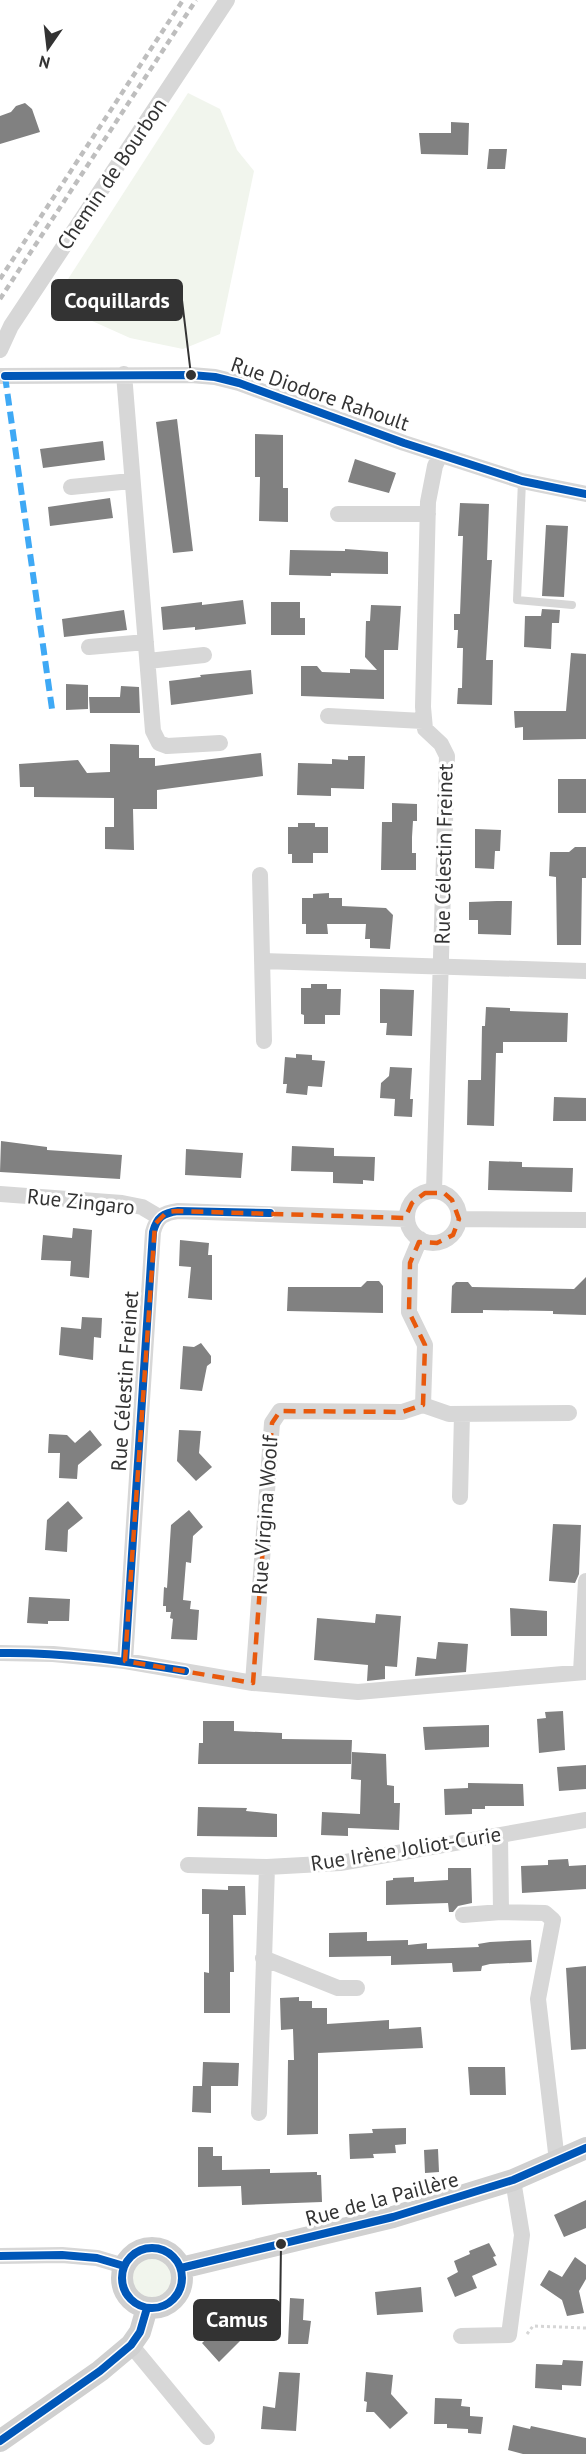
<svg xmlns="http://www.w3.org/2000/svg" width="586" height="2454" font-family="'PT Sans',sans-serif">
  <style>
    .green { fill: #f1f5ed }
    .building { fill: #818181 }
    .lines { fill: none; stroke-linecap: round; stroke-linejoin: round }
    .path { stroke: #d6d6d6; stroke-width: 3; stroke-dasharray: 3 3; stroke-linecap: butt }
    .lane { stroke: #d7d7d7; stroke-width: 8 }
    .street { stroke: #d7d7d7; stroke-width: 16 }
    .secondary { stroke: #d0d0d0; stroke-width: 22 }
    .rail { stroke: #bebebe; stroke-width: 4.5; stroke-dasharray: 6 4.5; stroke-linecap: butt }
    .quiet { stroke: #3fa9f5; stroke-width: 6; stroke-dasharray: 12 6; stroke-linecap: butt }
    .cycleway-casing { stroke: #fff; stroke-width: 11 }
    .cycleway { stroke: #0057b8; stroke-width: 8 }
    .marked { fill: none; stroke: #e8590c; stroke-width: 4.5; stroke-dasharray: 12 8; stroke-linejoin: round }
    .labels { text-anchor: middle; stroke-width: 6; stroke-linejoin: round; paint-order: stroke }
    .street-label { font-size: 21px; fill: #333; stroke: #fff }
    .leader { fill: none; stroke: #333; stroke-width: 2 }
    .callout-dot { fill: #333; stroke: #fff; stroke-width: 2 }
    .callout { fill: #333; stroke: #333; stroke-width: 2 }
    .callout-label { font-size: 22px; text-anchor: middle; font-weight: bold; fill: #fff }
  </style>
  <rect width="100%" height="100%" fill="#fff"/>
  <!-- green -->
  <path class="green" d="M188,93l32,16 17,41 17,21 -34,163 -37,15 -53,-11 -49,-22 -20,-26z
    M130 2277a23 23 0 1 1 46 0a23 23 0 1 1-46 0Z"/>
  <!-- building -->
  <path class="building" d="M25,103l7,6 8,23 -40,12v-28l11,-4 5,-6z
    M451,122l18,1 -1,32 -47,-1 -2,-21h32z
    M489,149h18l-2,20h-18z
    M177,419l16,132 -20,2 -17,-131z
    M255,434l28,1v53h5v34l-29,-1 1,-44h-5z
    M103,441l2,19 -62,8 -3,-19z
    M355,459l41,14 -7,20 -41,-11z
    M110,498l3,20 -63,8 -2,-19z
    M460,503l29,1 -2,56h5l-6,100h7l-1,45 -35,-1 1,-16h4l1,-40h-6l1,-18h-4v-16h6l3,-78h-5z
    M546,525l22,1 -4,71 -22,-1z
    M345,549l43,3v22l-57,-1v3l-42,-1 1,-25 55,1z
    M243,600l3,24 -51,6v-3l-32,3 -2,-23 41,-5v3z
    M271,602h29v16h5v17h-34z
    M371,605l30,1 -3,44h-14v49l-83,-3v-30h16l5,6 28,1v-4l27,1 -12,-13 1,-36h4z
    M542,609l18,1 -1,13h-7l-1,26 -27,-2 1,-31h16z
    M124,610l3,20 -63,7 -2,-18z
    M571,653l15,1v85l-63,1v-13l-8,1 -1,-17h52z
    M251,670l2,24 -82,11 -2,-24 32,-4 -1,-2z
    M66,684l22,1v24l-22,1z
    M121,686l18,1 1,26h-50l-1,-16h31z
    M110,744l29,1v13h16v8l106,-13 2,23 -106,14v19h-24l1,41 -29,-1v-22h9v-29l-80,-1v-10h-14l-1,-23 59,-4 9,13 23,-1z
    M348,756h17l-1,33 -33,-1v8l-34,-1 1,-32 34,1v-5l16,1z
    M558,779h28v34h-28z
    M392,803l25,1v17h-4l-1,16v16h4v17h-35l1,-48h10z
    M298,823h17v4h13v26h-15v10h-21v-9h-4v-27h10z
    M475,829l26,1 -1,21h-5l-1,18 -19,-1z
    M575,847h11v31h-4l-1,67h-24l-1,-68 -7,-1 1,-24h19z
    M329,893v5h13v8l44,2 7,7 -3,34 -20,-1v-9h-5l1,-15h-39l1,10h-22v-10h-4v-26h11v-4z
    M497,901h15l-1,34 -33,-1v-14h-9v-18z
    M311,984h16v5h14l-1,26h-15v9h-21v-9l-3,-1v-26h10z
    M380,989l34,1 -2,46 -26,-1 1,-12h-7z
    M486,1007l24,1v3l58,2 -1,29h-64v11h-7l-2,73 -27,-1 1,-45h13l1,-54h3z
    M296,1054l16,1v5l13,1 -3,26 -14,-1 -1,9 -21,-2 1,-9h-4l2,-27 11,1z
    M390,1067l22,1 -2,31h3l-1,18 -18,-1 1,-17 -15,-1 1,-15 8,-7z
    M554,1097l32,1v23h-33z
    M1,1141l46,6v3l75,5 -2,24 -120,-7z
    M292,1146l42,2v8l41,1 -1,24 -11,-1v4l-30,-1v-11l-42,-1z
    M186,1149l57,4 -2,25 -56,-3z
    M489,1161l33,1v5l51,1 -1,24 -84,-2z
    M73,1228l19,2 -3,48 -19,-2 1,-15 -30,-1 2,-25 29,3z
    M180,1240l29,3 -1,12h4v45l-24,-2 3,-31 -12,-1z
    M586,1277v38l-33,-1v-3l-70,-1v3h-32l1,-27 4,-4h12l4,5 102,2z
    M367,1281h12l4,5v27l-96,-2 1,-24h73z
    M82,1317l20,1 -1,20 -7,-1 -1,23 -34,-5 2,-28 20,2z
    M201,1343l10,13v7l-4,3 -5,25 -22,-2 3,-43 11,1z
    M90,1430l12,15 -24,20 -1,14 -18,-1 1,-25h-12l1,-19 18,1 8,8z
    M179,1430l22,1 -2,22 13,14 -16,14 -19,-20z
    M68,1501l15,17 -15,12 -1,22 -22,-2 2,-30z
    M189,1510l14,17 -10,9 -2,27 -5,-1 -3,38 8,1 -1,8 9,1 -2,30 -26,-1 2,-20 -3,-1 1,-6h-5v-6h-3l1,-19 3,1 4,-63z
    M553,1524l28,1 -2,49 -4,9 -26,-2z
    M29,1597l41,2 -1,22h-21v3l-21,-1z
    M510,1608l37,3v25h-36z
    M376,1614l25,2 -4,51 -12,-1v13l-18,2 1,-16 -54,-5 3,-42 58,5z
    M438,1642l30,2 -2,28 -51,4 2,-19 19,2z
    M563,1711l2,39 -26,3 -2,-34 9,-1 -1,-6z
    M203,1721h31v10l48,2v6l70,1 -1,24h-153l1,-21h4z
    M489,1725v22l-64,3 -2,-23z
    M352,1752l34,2 1,31 7,1v17h6l-1,27 -51,-2v8l-27,-1 1,-23 38,2 1,-34 -10,-1z
    M586,1765v24l-27,2 -2,-24z
    M468,1783l55,1 1,22h-39v3h-13v5l-27,1 -1,-26 24,-1z
    M198,1807l49,1 -1,3 31,3v23l-80,-1z
    M568,1859l1,7 17,-1v24l-64,4 -1,-27 27,-1v-5z
    M448,1868h23l1,35 -14,3 -5,6h-4l-1,-9 -62,2v-24l7,-1v-2l21,-1v5l34,-2z
    M228,1886h17l1,29h-13l1,57h-4v41h-26v-41l5,1v-59h-7v-25l26,1z
    M367,1932v9l41,-1v5l19,-2v6l52,-2 -1,-3 12,-2 41,-2 1,22 -42,2 -8,2 -1,5 -28,1 -1,-9 -61,2v-9l-62,1v-24z
    M586,1966v83l-15,1 -5,-82z
    M299,1997v4h13v7h15v16l62,-4v9l32,-2 2,21 -105,5v81l-31,1 1,-75h6l-1,-31 -12,1 -1,-32z
    M203,2062l36,1 -1,23h-27v27l-19,-1 1,-26h9z
    M468,2067h37l1,28h-36z
    M406,2128v16l-11,1 1,8 -23,1 1,4 -24,1 -1,-25 24,-1 -1,-4z
    M198,2147h15v9h9v14l48,-1v4l47,-1v3h4l1,27 -80,3 -1,-19 -43,1z
    M438,2149l1,23 -14,1 -1,-23z
    M586,2200v28l-22,9 -10,-22z
    M489,2243l7,13 -3,1 4,8 -25,11 5,12 -22,9 -8,-19 11,-6 -4,-11 16,-7 -1,-3z
    M575,2257l11,8v14l-7,12 5,22 -17,3 -5,-16 -22,-15 9,-15 13,7z
    M421,2287l2,25 -46,3 -2,-23z
    M290,2298l14,1 -1,21 8,1 -3,23h-20z
    M231,2316l16,18 -28,28 -17,-19z
    M563,2360l20,1 -2,25 -19,-1v5l-27,-2 1,-24 26,1z
    M279,2372l21,1 -4,58 -35,-2 2,-23 12,2z
    M366,2372l27,3 -2,19 17,19 -18,16 -16,-17h-8l1,-10 -3,-1z
    M435,2398l27,1 -1,7 9,1v9l13,1 -2,17 -13,-1v-4l-21,-1v-4h-13z
    M513,2425l17,4 1,-3 55,12v16h-63l-15,-4z"/>
  <g class="lines">
    <!-- path -->
    <path class="path" d="M527,2334l6,-8 53,2"/>
    <!-- lane -->
    <path class="lane" d="M522,481l-5,119 55,5"/>
    <!-- street -->
    <path class="street" d="M0,350l11,-24 216,-326
      M124,374l29,357 6,12 8,3 53,-3
      M0,376l191,-1 24,2 24,6 165,60 118,38 64,13
      M71,487l60,-6
      M338,514h90
      M89,647l57,-5
      M148,661l56,-6
      M328,716l95,5
      M260,875l4,166
      M262,961l324,10
      M434,1191l13,-435 -6,-12 -16,-15 -2,-22 5,-205 7,-36 5,-11
      M407 1217a26 26 0 1 1 52 0a26 26 0 1 1-52 0Z
      M0,1194l122,9 20,4 17,10
      M459,1219l127,1
      M423,1405l26,9 120,-1
      M460,1497l2,-83
      M0,1653l53,1 72,7 128,22 105,9 228,-20
      M125,1661l28,-429c4,-15 10,-19 25,-21l229,8
      M581,1672l5,-91
      M253,1683l19,-260 8,-12 122,1 21,-7 2,-60 -16,-33 1,-49 10,-24
      M500,1835l1,77
      M188,1865l79,2 73,-4 246,-43
      M463,1915l38,-3 44,1 8,7 -15,79 19,162
      M263,1958l75,30h19
      M259,2113l8,-246
      M0,2256l62,-1 35,3 27,8
      M461,2336l48,-1 13,-100 -9,-55
      M131,2345l76,92"/>
    <!-- secondary -->
    <path class="secondary" d="M122 2278a30 30 0 1 1 60 0a30 30 0 1 1-60 0Z
      M181,2268l212,-51 120,-37 73,-32
      M0,2441l100,-70 31,-26 9,-13 7,-24"/>
    <!-- rail -->
    <path class="rail" d="M0,279l183,-279
      M0,299l196,-299"/>
    <!-- quiet -->
    <path class="quiet" d="M5,376l47,333"/>
    <defs>
      <path id="cycleway" d="M5,376l186,-1 24,2 24,6 165,60 118,38 64,13
        M0,1653c62,-1 124,8 185,18
        M125,1661l28,-429c4,-15 10,-19 25,-21l92,2
        M122 2278a30 30 0 1 1 60 0a30 30 0 1 1-60 0Z
        M0,2256l62,-1 35,3 27,8
        M181,2268l212,-51 120,-37 73,-32
        M0,2441l100,-70 31,-26 9,-13 7,-24"/>
    </defs>
    <!-- cycleway casing -->
    <use href="#cycleway" class="cycleway-casing"/>
    <!-- cycleway -->
    <use href="#cycleway" class="cycleway"/>
  </g>
  <!-- marked area -->
  <path class="marked" d="M425,1193h19l8,7 7,19 -6,16 -16,8 -18,-1 -9,21 -1,49 16,33 -2,60 -21,7 -122,-1 -8,12 -19,260 -128,-22 30,-437 12,-12 11,-1 227,7 7,-15z"/>
  <g class="labels">
    <!-- street labels -->
    <g class="street-label">
      <text transform="translate(112 174) rotate(-56)" y="7">Chemin de Bourbon</text>
      <text transform="translate(320 394) rotate(19)" y="7">Rue Diodore Rahoult</text>
      <text transform="translate(444 854) rotate(-89)" y="7">Rue Célestin Freinet</text>
      <text transform="translate(81 1202) rotate(6)" y="7">Rue Zingaro</text>
      <text transform="translate(125 1381) rotate(-86)" y="7">Rue Célestin Freinet</text>
      <text transform="translate(265 1515) rotate(-86)" y="7">Rue Virgina Woolf</text>
      <text transform="translate(406 1849) rotate(-9)" y="7">Rue Irène Joliot-Curie</text>
      <text transform="translate(382 2199) rotate(-15)" y="7">Rue de la Paillère</text>
    </g>
  </g>
  <!-- callouts -->
  <path class="leader" d="M191 375L182 300M281 2244L280 2320"/>
  <g class="callout-dot">
    <circle cx="191" cy="375" r="6"/>
    <circle cx="281" cy="2244" r="6"/>
  </g>
  <g class="callout">
    <rect x="52" y="280" width="130" height="40" rx="6"/>
    <rect x="194" y="2300" width="86" height="40" rx="6"/>
  </g>
  <g class="callout-label">
    <text x="117" y="308">Coquillards</text>
    <text x="237" y="2327">Camus</text>
  </g>
  <!-- north arrow -->
  <g transform="translate(48 48) rotate(194)" stroke="#ffffff" stroke-width="4.5" paint-order="stroke">
  <path d="M0-4.5L10 22L0 15L-10 22Z" fill="#333333"/>
  <text y="-9" font-size="16" font-weight="bold" text-anchor="middle" fill="#333333">N</text>
  </g>
</svg>
